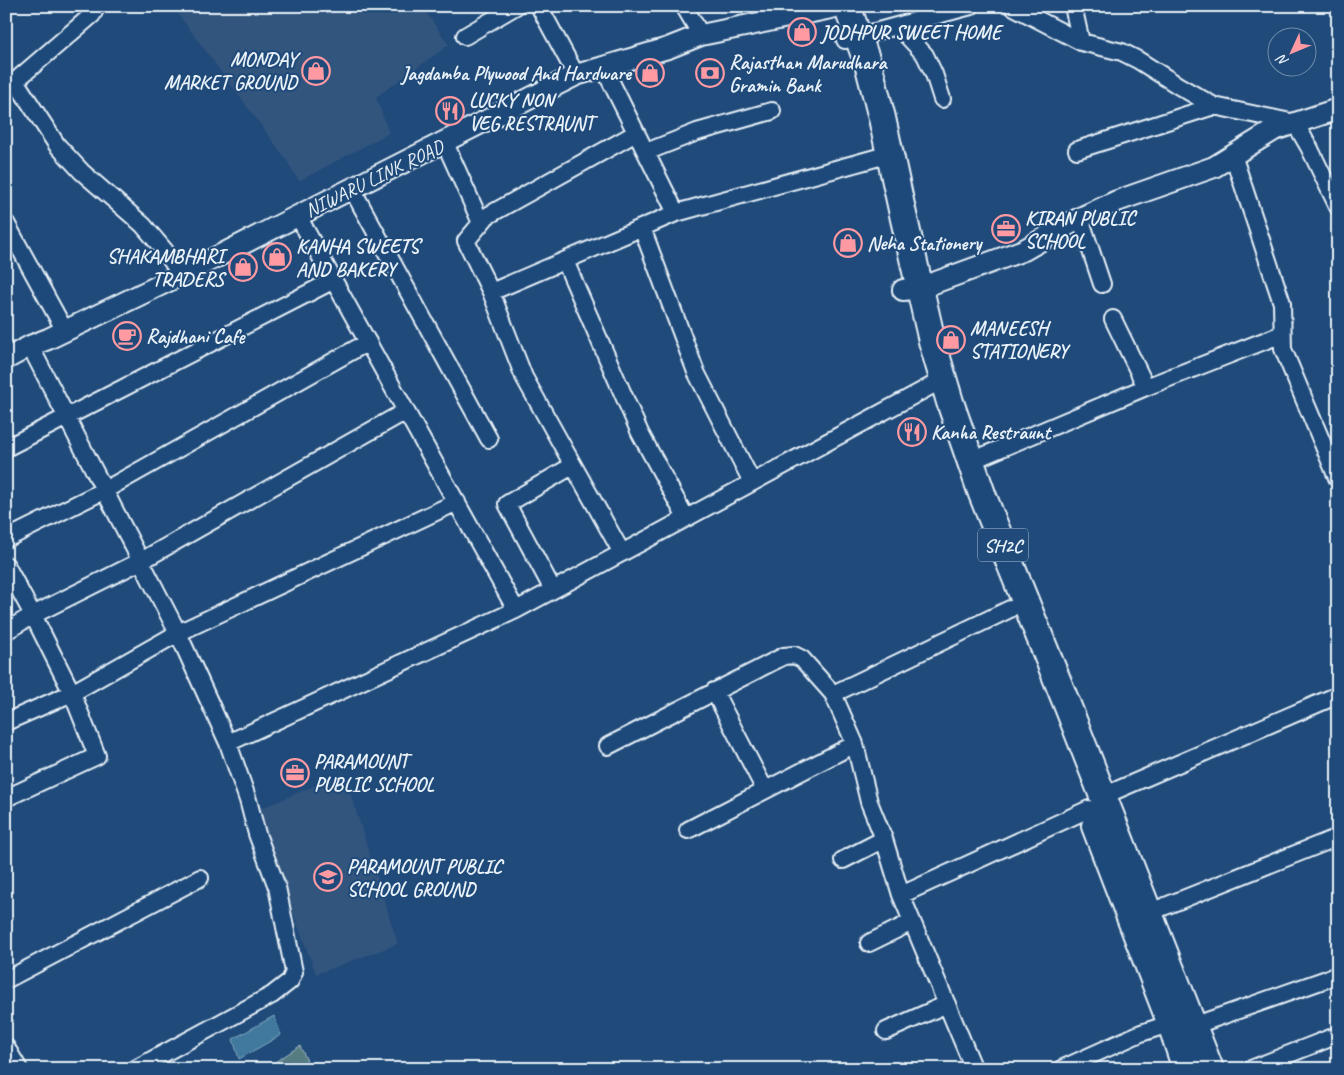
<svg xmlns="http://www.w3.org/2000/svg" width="1344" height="1075" font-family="Caveat,sans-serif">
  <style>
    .built { fill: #33547e }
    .green { fill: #567b81; stroke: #9fb6bc }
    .water { fill: #41799d; stroke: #84a9c1 }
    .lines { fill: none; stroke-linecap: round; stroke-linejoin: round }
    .minor-casing { stroke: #e8f1f8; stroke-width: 20 }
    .tertiary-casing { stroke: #e8f1f8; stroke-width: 24 }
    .primary-casing { stroke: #e8f1f8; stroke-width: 30 }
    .minor { stroke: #1f4a7a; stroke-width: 16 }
    .tertiary { stroke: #1f4a7a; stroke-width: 20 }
    .primary { stroke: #1f4a7a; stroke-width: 26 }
    .labels { text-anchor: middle; stroke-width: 4; stroke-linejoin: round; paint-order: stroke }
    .shield { fill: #1f4a7a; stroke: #acbfd2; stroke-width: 1 }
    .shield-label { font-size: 19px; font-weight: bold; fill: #e8f1f8 }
    .poi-label { font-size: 20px; font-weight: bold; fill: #e8f1f8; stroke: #1f4a7a; text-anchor: start }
    .street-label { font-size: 20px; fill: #e8f1f8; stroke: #1f4a7a }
  </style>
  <rect width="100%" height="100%" fill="#1f4a7a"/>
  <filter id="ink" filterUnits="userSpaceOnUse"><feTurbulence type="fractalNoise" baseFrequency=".02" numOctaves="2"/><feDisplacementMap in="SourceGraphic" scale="10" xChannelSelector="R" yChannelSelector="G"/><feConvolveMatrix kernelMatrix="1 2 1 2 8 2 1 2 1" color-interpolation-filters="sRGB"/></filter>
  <g filter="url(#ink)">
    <!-- built -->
    <path class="built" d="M182,6h240l27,39 -73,52 13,36 -90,48 -16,-26 -108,-145z
      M344,773l54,171 -82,30 -61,-163z"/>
    <!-- green -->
    <path class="green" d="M300,1046l11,23h-47z"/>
    <!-- water -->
    <path class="water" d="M274,1016l7,19 -42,24 -6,-20z"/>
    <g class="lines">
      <defs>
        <path id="minor" d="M539,6l37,69
          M684,6l17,29
          M1012,6l69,36 41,10 16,8 41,26 35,20 81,17 14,24 29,60
          M1073,6l8,36
          M930,17l41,-11
          M898,26l27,29 9,19 8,25
          M465,36l51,-30
          M845,40l85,-23 10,-11
          M604,68l72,145
          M16,82l41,63 25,27 61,53 22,26 16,24
          M6,89l86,-74 5,-9
          M445,143l36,80
          M1077,150l137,-44
          M646,152l51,-20 75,-21
          M1233,155l49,148 1,46 55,131
          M352,189l137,250
          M298,216l218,394
          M1080,218l22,66
          M6,223l59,108
          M642,228l54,144 56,110
          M565,261l75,172 46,85
          M491,292l185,-79 214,-59
          M1113,319l33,68
          M30,346l148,287 50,110 20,57 9,34 20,53 17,85 -4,9 -18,14 -137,74
          M6,448l328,-168
          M971,461l175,-74 136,-53
          M6,539l99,-49 263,-148
          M622,553l-98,-176 -33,-85 -25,-51 21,-25 149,-83
          M6,565l27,50 39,78 25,63 -91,42
          M553,590l-46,-86 65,-38
          M6,631l27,-16 108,-54 265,-150
          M714,691l51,99
          M833,694l177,-85
          M6,722l66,-29 106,-60 279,-131
          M228,743l288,-133 428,-231
          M855,744l14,58 15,37 17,56 73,174
          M608,746l176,-90 10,-1 8,4 31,35 22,50 -167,86
          M1103,796l235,-101
          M843,860l41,-21
          M901,895l188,-86
          M1148,913l190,-76
          M869,943l43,-21
          M6,980l194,-102
          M1193,1026l145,-51
          M886,1031l61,-27
          M6,1047l13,22
          M1061,1069l80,-36 37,-12
          M1251,1069l87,-34"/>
        <path id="tertiary" d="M903,290l17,-2 104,-38 56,-32 37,-17 97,-34 60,-37 64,-21
          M6,359l24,-13 18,-7 133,-64 395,-200 92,-27 33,-13 140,-29"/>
        <path id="primary" d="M847,6l22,61 13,51 22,101 28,122 18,61 32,92 86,213 142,362
          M1095,826l76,198 15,45"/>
      </defs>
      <!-- minor casing -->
      <use href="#minor" class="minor-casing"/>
      <!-- tertiary casing -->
      <use href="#tertiary" class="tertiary-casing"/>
      <!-- primary casing -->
      <use href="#primary" class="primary-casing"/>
      <!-- minor -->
      <use href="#minor" class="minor"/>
      <!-- tertiary -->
      <use href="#tertiary" class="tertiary"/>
      <!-- primary -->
      <use href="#primary" class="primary"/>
    </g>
  </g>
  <!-- icons -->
  <defs>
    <symbol id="shop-ring" viewBox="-11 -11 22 22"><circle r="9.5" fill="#1f4a7a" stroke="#ff9aa2" stroke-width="1.5"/><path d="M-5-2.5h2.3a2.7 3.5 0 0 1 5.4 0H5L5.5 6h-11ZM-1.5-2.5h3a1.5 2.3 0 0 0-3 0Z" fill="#ff9aa2"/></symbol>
    <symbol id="bank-ring" viewBox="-11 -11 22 22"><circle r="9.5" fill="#1f4a7a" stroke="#ff9aa2" stroke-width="1.5"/><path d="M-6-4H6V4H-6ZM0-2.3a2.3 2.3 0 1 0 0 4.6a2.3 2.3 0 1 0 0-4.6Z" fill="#ff9aa2"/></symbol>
    <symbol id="restaurant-ring" viewBox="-11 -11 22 22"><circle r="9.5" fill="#1f4a7a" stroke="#ff9aa2" stroke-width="1.5"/><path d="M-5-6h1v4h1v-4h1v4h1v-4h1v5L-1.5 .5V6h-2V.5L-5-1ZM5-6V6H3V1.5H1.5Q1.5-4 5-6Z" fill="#ff9aa2"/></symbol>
    <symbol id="office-ring" viewBox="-11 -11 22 22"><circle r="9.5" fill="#1f4a7a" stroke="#ff9aa2" stroke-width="1.5"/><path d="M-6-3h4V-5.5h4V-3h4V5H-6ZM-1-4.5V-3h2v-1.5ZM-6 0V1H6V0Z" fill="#ff9aa2"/></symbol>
    <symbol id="cafe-ring" viewBox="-11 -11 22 22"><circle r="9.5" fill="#1f4a7a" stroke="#ff9aa2" stroke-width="1.5"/><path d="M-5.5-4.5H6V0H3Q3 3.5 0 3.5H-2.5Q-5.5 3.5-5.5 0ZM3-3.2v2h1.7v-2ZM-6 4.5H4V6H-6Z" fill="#ff9aa2"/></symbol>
    <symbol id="school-ring" viewBox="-11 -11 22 22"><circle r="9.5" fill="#1f4a7a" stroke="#ff9aa2" stroke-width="1.5"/><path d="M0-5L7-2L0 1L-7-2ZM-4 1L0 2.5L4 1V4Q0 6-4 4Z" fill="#ff9aa2"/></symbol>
  </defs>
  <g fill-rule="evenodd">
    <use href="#shop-ring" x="786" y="16" width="32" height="32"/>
    <use href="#shop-ring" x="300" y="55" width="32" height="32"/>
    <use href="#shop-ring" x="634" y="57" width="32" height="32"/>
    <use href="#bank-ring" x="694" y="57" width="32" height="32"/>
    <use href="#restaurant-ring" x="434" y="95" width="32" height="32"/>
    <use href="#office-ring" x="990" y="213" width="32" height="32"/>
    <use href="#shop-ring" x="832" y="227" width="32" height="32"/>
    <use href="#shop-ring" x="261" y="241" width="32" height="32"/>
    <use href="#shop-ring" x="227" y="251" width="32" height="32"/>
    <use href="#cafe-ring" x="111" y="320" width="32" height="32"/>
    <use href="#shop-ring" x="935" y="324" width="32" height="32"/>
    <use href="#restaurant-ring" x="896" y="416" width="32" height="32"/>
    <use href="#office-ring" x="279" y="757" width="32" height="32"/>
    <use href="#school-ring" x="312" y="861" width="32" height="32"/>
  </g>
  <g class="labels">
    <!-- shield labels -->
    <rect class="shield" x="978" y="528.5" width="50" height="33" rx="4"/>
    <g class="shield-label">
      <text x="1003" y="552">SH2C</text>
    </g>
    <!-- poi labels -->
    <g class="poi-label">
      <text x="821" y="39">JODHPUR SWEET HOME</text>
      <text x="297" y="66" text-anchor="end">MONDAY<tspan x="297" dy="23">MARKET GROUND</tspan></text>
      <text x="729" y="69">Rajasthan Marudhara<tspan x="729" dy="23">Gramin Bank</tspan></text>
      <text x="631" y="80" text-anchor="end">Jagdamba Plywood And Hardware</text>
      <text x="469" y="107">LUCKY NON<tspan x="469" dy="23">VEG RESTRAUNT</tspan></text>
      <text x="1025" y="225">KIRAN PUBLIC<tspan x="1025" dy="23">SCHOOL</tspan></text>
      <text x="867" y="250">Neha Stationery</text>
      <text x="296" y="253">KANHA SWEETS<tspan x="296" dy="23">AND BAKERY</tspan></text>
      <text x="224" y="263" text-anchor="end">SHAKAMBHARI<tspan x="224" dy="23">TRADERS</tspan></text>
      <text x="970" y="335">MANEESH<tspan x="970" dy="23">STATIONERY</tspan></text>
      <text x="146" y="343">Rajdhani Cafe</text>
      <text x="931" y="439">Kanha Restraunt</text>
      <text x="314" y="768">PARAMOUNT<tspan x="314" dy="23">PUBLIC SCHOOL</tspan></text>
      <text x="347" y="873">PARAMOUNT PUBLIC<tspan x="347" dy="23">SCHOOL GROUND</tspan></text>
    </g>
    <!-- street labels -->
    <g class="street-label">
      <text transform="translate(374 178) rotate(-26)" y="7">NIWARU LINK ROAD</text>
    </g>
  </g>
  <!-- margin -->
  <rect width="1344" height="1075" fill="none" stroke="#1f4a7a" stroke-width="25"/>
  <rect x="12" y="12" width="1319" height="1050" fill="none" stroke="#e8f1f8" stroke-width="2" filter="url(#ink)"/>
  <!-- north arrow -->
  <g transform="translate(1292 52) rotate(226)"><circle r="24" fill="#1f4a7a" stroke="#6f8dac"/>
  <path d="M0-4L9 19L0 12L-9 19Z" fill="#ff9aa2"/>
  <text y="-8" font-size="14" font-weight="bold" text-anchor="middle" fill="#e8f1f8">N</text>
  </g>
</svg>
